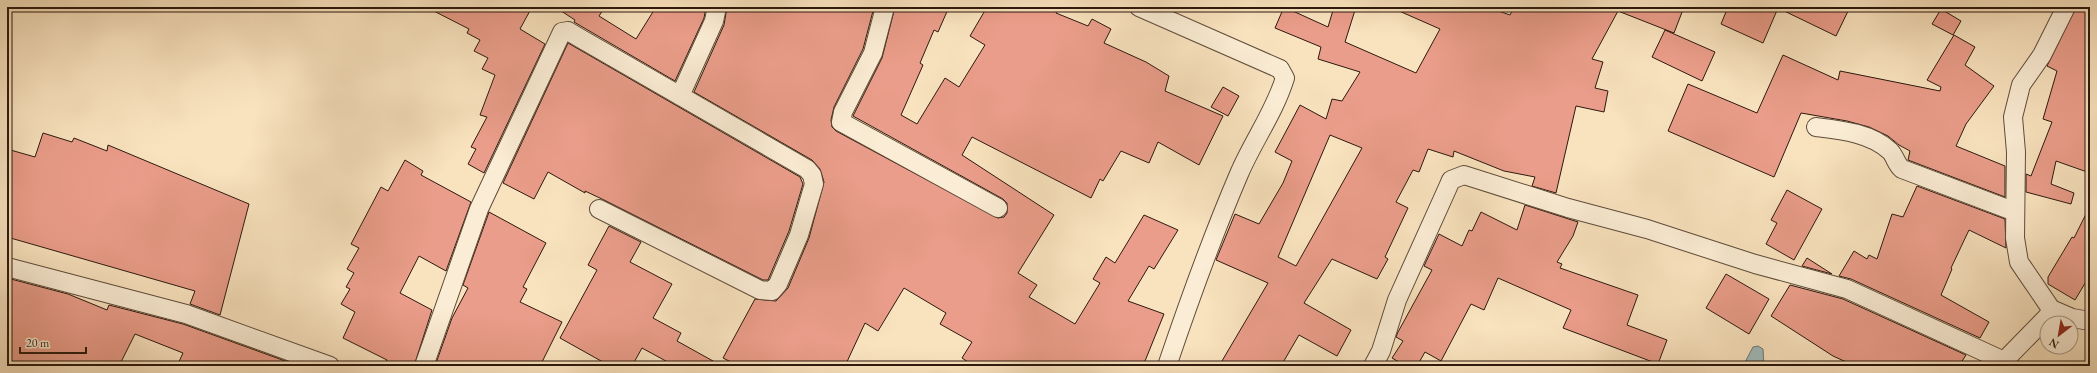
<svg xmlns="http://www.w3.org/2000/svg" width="2097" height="373" font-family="'EB Garamond',serif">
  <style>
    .water { fill: #a1bcbb; stroke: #727b75 }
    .building { fill: #ea9d8a; stroke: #2c190d; fill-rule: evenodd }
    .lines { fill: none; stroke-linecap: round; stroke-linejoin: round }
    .minor-casing { stroke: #5f4c3a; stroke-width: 20 }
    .minor { stroke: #fbedd5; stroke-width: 18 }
  </style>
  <rect width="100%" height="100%" fill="#f9e3bf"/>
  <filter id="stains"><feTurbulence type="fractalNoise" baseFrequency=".005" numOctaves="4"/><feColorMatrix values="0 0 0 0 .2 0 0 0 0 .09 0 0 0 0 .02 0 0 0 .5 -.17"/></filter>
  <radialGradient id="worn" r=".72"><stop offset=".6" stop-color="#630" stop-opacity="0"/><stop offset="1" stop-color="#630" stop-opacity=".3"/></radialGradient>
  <!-- water -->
  <path class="water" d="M1758,346l5,3 1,17h-21l10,-19z"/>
  <!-- building -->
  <path class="building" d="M426,7h106l-12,22 25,15 -61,129 -16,-9 8,-15 -5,-2 16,-30 -7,-2 15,-40 -13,-6 6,-11 -14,-7 6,-11 -13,-7 2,-4z
    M555,7h50l-6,9 37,23 20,-32h50l-2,11 -29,63 -101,-59 1,-2z
    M727,7h139l7,4 -10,38 -29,58 -3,13 1,7 4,4 162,87 6,-1 3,-4v-10l-4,-4 -150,-83 29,-58 13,-51h54l-11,25 -4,-2 -14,33 3,2 -22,50 16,9 28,-46 14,9 26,-42 -15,-9 17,-29h72l-3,6 32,13 4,-7 19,10 -7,14 42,19 23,14 -4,15 58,25 -24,49 -41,-23 -9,21 -28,-12 -18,30 -3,-2 -9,19 -119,-61 -10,18 92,60 -36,58 19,12 -8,12 46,27 25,-41 -7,-4 13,-22 9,6 29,-48 34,15 -24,39 -5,-3 -21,35 36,13 -21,52h-169l-12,-8 10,-16 -32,-18 6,-11 -42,-25 -26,43 -13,-8 -20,43h-106l-16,-8 32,-59 21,2 12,-13 21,-50 15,-56 -4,-13 -8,-9 -118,-68 30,-67z
    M1284,7l44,20 6,-20h22l-11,35 71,31 24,-44 -50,-22h97l23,8 4,-8h170l-10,26 -56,-22 -26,48 11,3 -8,26 13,3 -4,21 -28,-6 -20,87 -24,-7 3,-9 -31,-6 -50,-20 -1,6 -25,-8 -9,23 -6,-2 -17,32 12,6 -23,49 3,2 -11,20 -45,-20 -28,44 47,27 -14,26 -38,-21 -18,31h-62l49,-83 -52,-23 19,-46 24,10 24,-41 9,-22 -17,-9 25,-47 26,14 6,-20 10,2 18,-29 -42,-13 3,-12 -46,-19zM1330,135l32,13 -66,118 -18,-9z
    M1728,7h122l-14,29 -58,-28 -15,35 -42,-19z
    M2076,7h14v166l-34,-12 -5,23 23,9 -3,11 -45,-12v-18l5,2 21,-54 -9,-3 14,-48 -10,-5z
    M1941,9l20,12 -8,14 -21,-11z
    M1665,30l50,22 -13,29 -50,-24z
    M1954,35l21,12 -10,18 29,21 -28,38 -10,22 49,20v31l-97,-37 2,-9 -11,-6 -11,-9 -19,-9 -22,-6 -46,-8 -27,64 -106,-46 20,-47 69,29 26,-58 55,25 2,-9 100,20 1,-4 -14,-7z
    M568,43l232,134 3,7 -14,47 -21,49h-5l-159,-80 -19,-9v2l-37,-21 -14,27 -31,-16z
    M1223,87l16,9 -11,20 -17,-9z
    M43,133l29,9 2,-4 33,13 1,-6 141,59 -29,111 -30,-11 5,-13 -188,-54v-88l28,8z
    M405,160l18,11 -2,4 50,27 -25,69 -27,-15 -19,37 32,17 -18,56h-30l3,-6 -44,-22 12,-26 -14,-8 9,-15 -4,-2 8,-14 -7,-4 12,-21 -8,-4 30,-57 7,4z
    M1917,186l88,33 1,29 -37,-18 -18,38 1,1 -11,26 48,27 -9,16 -129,-59 -12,-3 15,-25 13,8 2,-4 8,4 15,-45 11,3z
    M1787,190l35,19 -28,51 -28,-16 11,-21 -6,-3z
    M1525,205l53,17 -5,14 -16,26 5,2 -2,4 78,27 -11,30 40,15 -9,24 -95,-36 8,-18 -73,-32 -14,32 -13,-6 -30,57 -16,-9 -8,14h-11l-14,-8 11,-17 -7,-4 2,-5 34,-62 -8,-4 15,-32 23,12 7,-16 3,1 9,-19 36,18z
    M2090,206v69l-15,25 -27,-16v-7l24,-40 2,1z
    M489,212l57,31 -23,44 4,2 -7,13 42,20 -22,44h-105l17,-48 16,-30 -5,-3z
    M609,226l32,16 -11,20 42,22 -19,34 28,15 -4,8 45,25h-47l-33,-18 -10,18h-22l-50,-28 37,-68 -9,-5z
    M1807,258l25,16 -30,-8z
    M1726,274l43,25 -20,35 -43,-26z
    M7,278l61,16 39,16 2,-5 74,19 116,42h-122l6,-13 -48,-19 -16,32h-112z
    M1790,285l53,14 123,56 -7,11h-104l-22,-10 -62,-40z"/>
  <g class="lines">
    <defs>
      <path id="minor" d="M885,7l-12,46 -30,59 -2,10 157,86
        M1139,7l141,62 5,9c-11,35 -32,63 -46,96 -27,63 -50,127 -72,192
        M680,96l34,-75 3,-14
        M1816,127c25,3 55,6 74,24 5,5 6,13 12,18l111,42
        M7,267l179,47 144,52
        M2051,309l-32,-47 -4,-24 1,-86 -3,-35 8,-32 21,-30 24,-48
        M2004,361l44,-45 3,-7 21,9 18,3
        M424,366l55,-157 83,-177 6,-1 10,6 229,132 5,6 2,9 -15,51 -21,49 -6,7 -12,-1 -161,-81
        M1373,366l8,-15 16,-51 51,-113 3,-7 13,-5 104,33 79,21 108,35 92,25 157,72 -3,5"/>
    </defs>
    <!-- minor casing -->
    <use href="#minor" class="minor-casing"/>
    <!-- minor -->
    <use href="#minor" class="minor"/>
  </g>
  <!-- margin -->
  <rect width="2097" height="373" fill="none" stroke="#f9e3bf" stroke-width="24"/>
  <rect x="8" y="8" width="2081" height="357" fill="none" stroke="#2c190d" stroke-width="2"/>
  <rect x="12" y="12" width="2073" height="349" fill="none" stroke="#2c190d"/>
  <!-- north arrow -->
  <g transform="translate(2059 335) rotate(211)"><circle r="19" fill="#fbedd5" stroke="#a89885"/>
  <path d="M0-3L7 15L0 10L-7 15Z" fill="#8f2418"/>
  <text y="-6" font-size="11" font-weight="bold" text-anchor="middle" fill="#2c190d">N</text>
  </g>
  <!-- scale -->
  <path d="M20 347v6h66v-6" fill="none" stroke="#2c190d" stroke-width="2"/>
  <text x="26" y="347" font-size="12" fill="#2c190d" stroke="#fbedd5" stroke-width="3" paint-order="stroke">20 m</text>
  <rect width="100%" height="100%" filter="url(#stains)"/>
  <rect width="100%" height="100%" fill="url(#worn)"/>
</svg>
